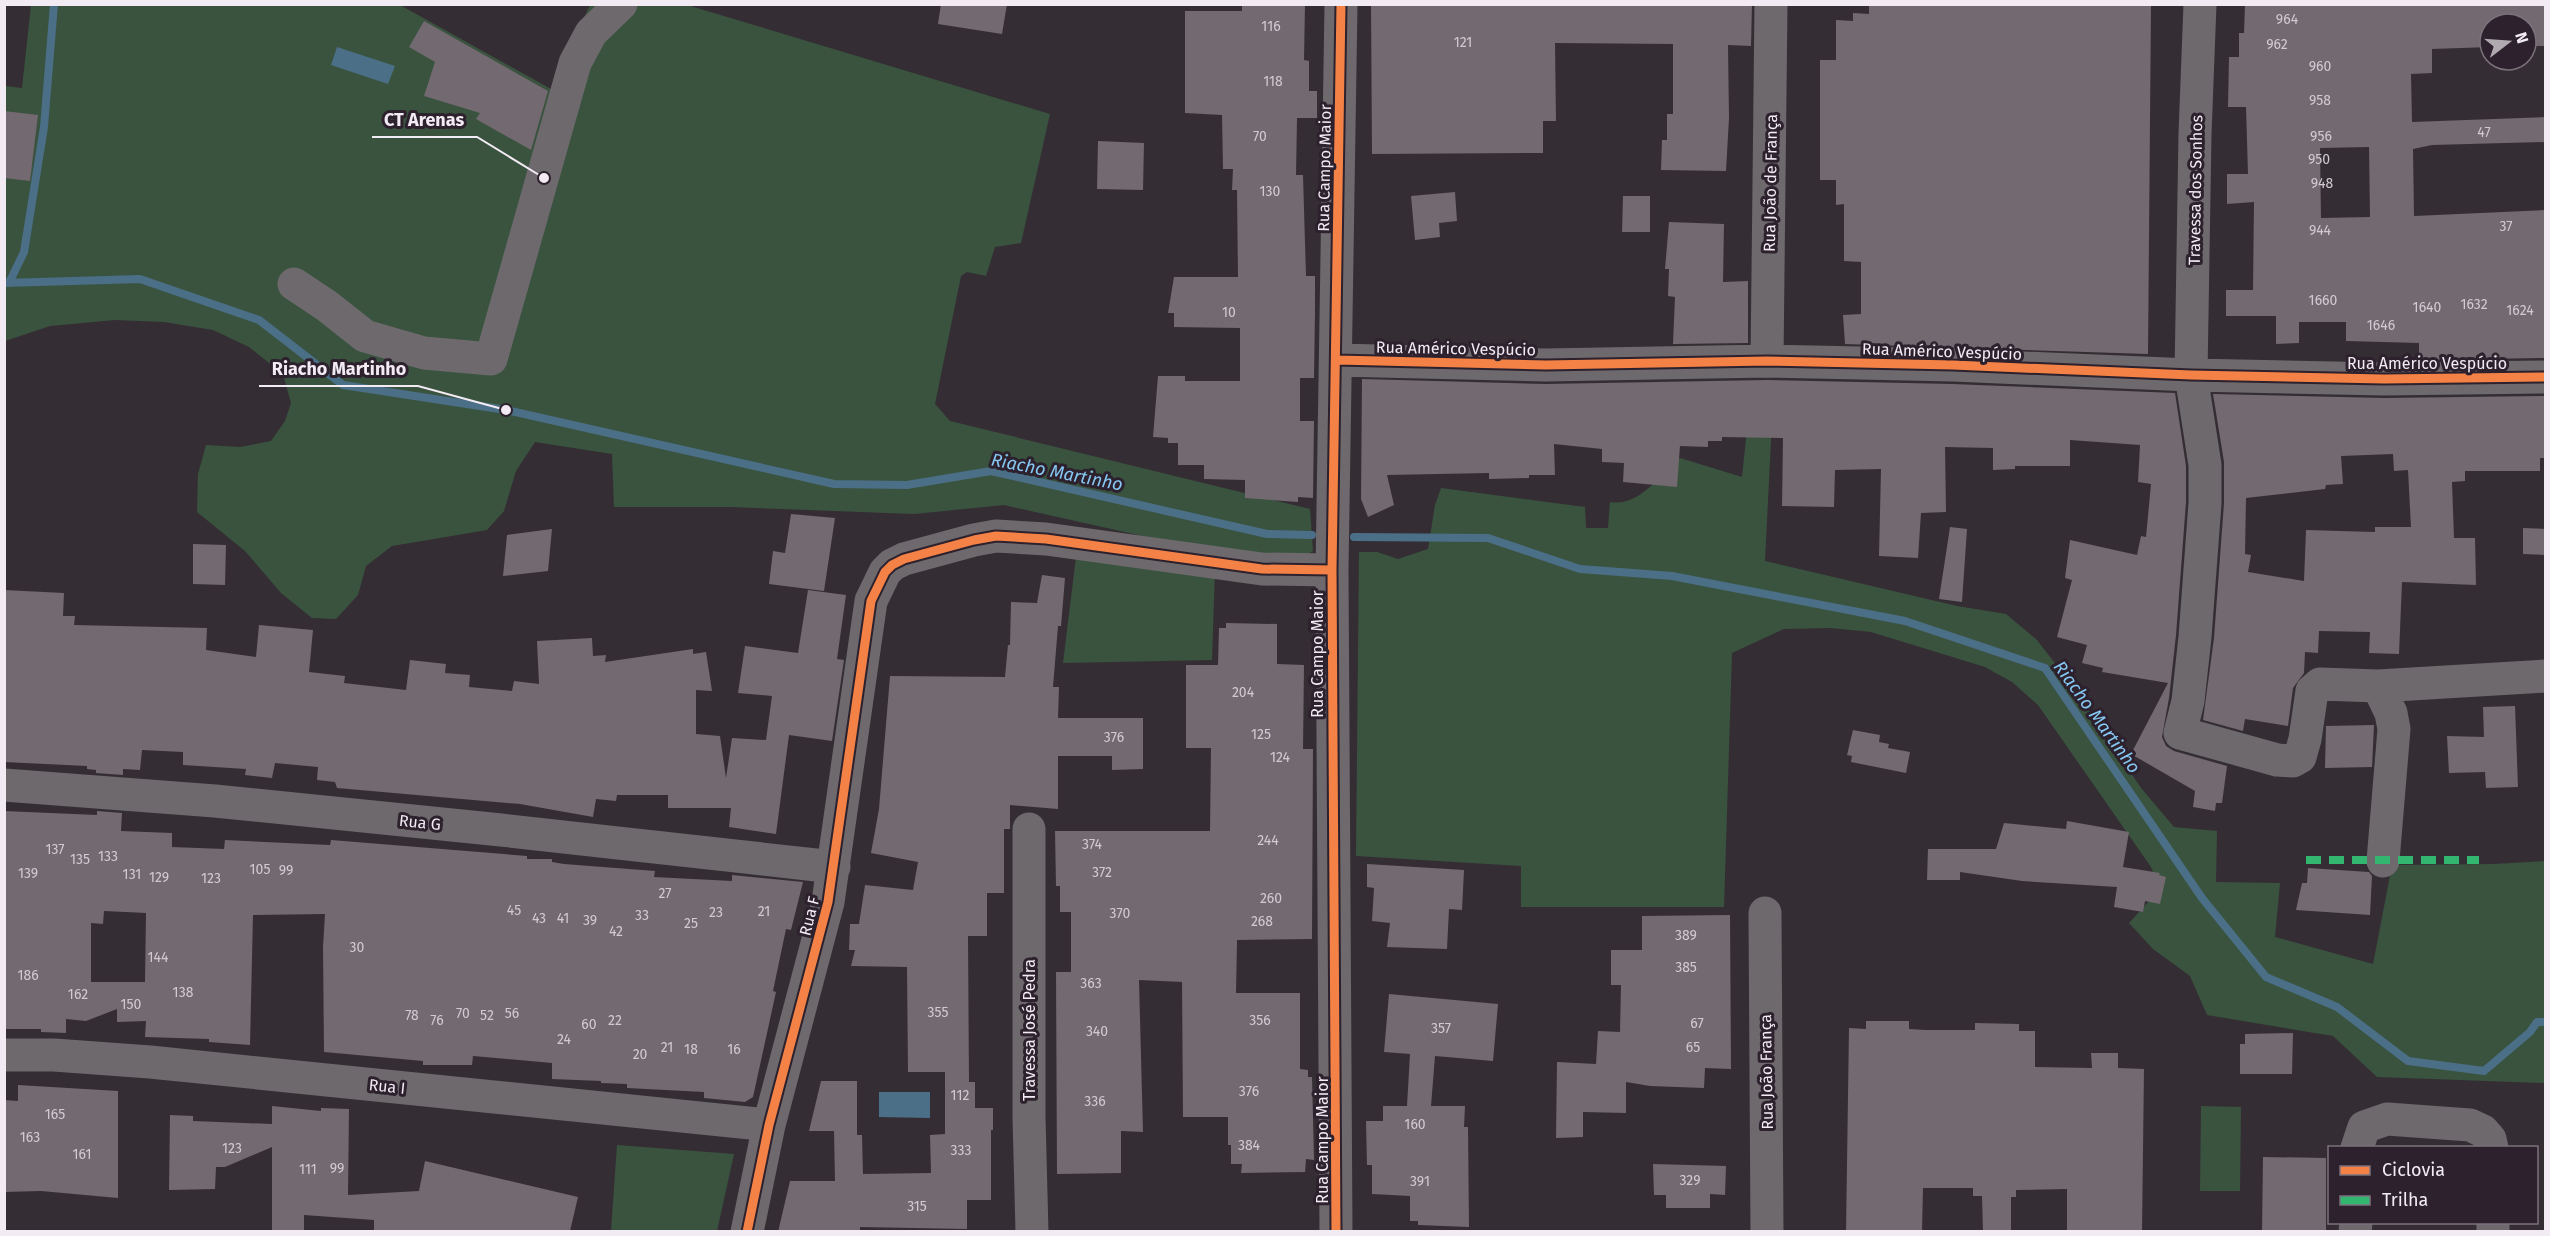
<svg xmlns="http://www.w3.org/2000/svg" width="2550" height="1236" font-family="'Fira Sans',sans-serif">
  <style>
    .green { fill: #3a533f }
    .water { fill: #4b6f87 }
    .lines { fill: none; stroke-linecap: round; stroke-linejoin: round }
    .stream { stroke: #4b6f87; stroke-width: 8 }
    .building { fill: #736970; fill-rule: evenodd }
    .minor { stroke: #6d696d; stroke-width: 33 }
    .quiet { stroke: #33b770; stroke-width: 8; stroke-dasharray: 15 8; stroke-linecap: butt }
    .cycleway-casing { stroke: #2c212d; stroke-width: 13 }
    .cycleway { stroke: #f48246; stroke-width: 9 }
    .labels { text-anchor: middle; stroke-width: 6; stroke-linejoin: round; paint-order: stroke }
    .number-label { font-size: 14px; fill: #d2cad2 }
    .street-label { font-size: 16px; fill: #f2ebf3; stroke: #2c212d }
    .water-label { font-size: 18px; font-style: italic; fill: #86c8f3; stroke: #2c212d }
    .leader { fill: none; stroke: #f2ebf3; stroke-width: 2 }
    .callout-dot { fill: #f2ebf3; stroke: #2c212d; stroke-width: 2 }
    .callout-label { font-size: 18px; text-anchor: middle; font-weight: bold; fill: #f2ebf3; stroke: #2c212d; stroke-width: 6; stroke-linejoin: round; paint-order: stroke }
  </style>
  <rect width="100%" height="100%" fill="#342e34"/>
  <!-- green -->
  <path class="green" d="M31,5h369l151,84 39,-84h97l363,109 -29,129 -26,4 -9,29 -19,-4 -6,4 -26,128 15,17 360,88 3,42 -11,7 -88,-6 -210,-47 -90,9 -183,-7h-117l-2,-53 -77,-12 -19,29 -12,40 -17,19 -95,16 -26,20 -8,29 -22,24 -24,-1 -31,-25 -36,-42 -48,-39 1,-38 8,-29 34,2 31,-6 14,-20 6,-18 -8,-29 -34,-27 -36,-17 -49,-8 -49,-2 -65,6 -45,15v-255l17,2z
    M1748,420h24l-7,141 192,45 49,8 31,26 37,48 67,100 33,39 43,4 -1,51 64,1 -5,54 98,27 19,-99 102,-1 51,-3v222l-168,-6 -44,-41 -126,-21 -17,-39 -37,-27 -24,-26 31,-34 -9,-22 -113,-162 -26,-23 -27,-15 -114,-35 -40,-4 -47,1 -52,24 -8,254h-203v-41l-165,-10 3,-304h18l21,7 30,-10 7,-44 6,-17 144,19 1,21h22l2,-26c30,5 49,-27 70,-44l62,19z
    M1076,557l139,12 -3,91 -149,3z
    M2201,1106l40,1 -1,84h-40z
    M617,1145l117,9 -17,77h-106z"/>
  <!-- water -->
  <path class="water" d="M337,47l58,19 -7,18 -57,-19z
    M879,1092h51v26l-51,-1z"/>
  <g class="lines">
    <!-- stream -->
    <path class="stream" d="M4,283l136,-4 119,41 84,65 163,25 328,74 73,1 84,-14 276,63 45,1
      M9,283l15,-31 20,-125 10,-123
      M1354,537l134,1 92,31 92,7 233,45 140,47 157,230 64,79 71,30 71,54 76,10 46,-39 7,-10h9"/>
  </g>
  <!-- building -->
  <path class="building" d="M941,4h66l-5,30 -64,-10z
    M1242,4h63l-1,56 5,1v30h8v27h-20l-1,57h7l3,101h9v34l-1,68h-14v43h14l-1,77 -15,-1v5l-53,-4v-18l-41,-1v-14h-26v-22h-10v-5l-15,-1 5,-61h27v5h55v-53l-66,-1v-14h-6l6,-36h64l-1,-87h-5l1,-21h-10l-1,-54 -37,-2v-102h57z
    M1371,4h381l-1,42 -23,-1 1,73 -3,53 -65,-1 1,-30h5v-26h6v-70l-118,-1 1,78h-13v32l-171,1z
    M1869,4h282l-3,350 -303,-10 -2,-29 18,-1v-52l-17,-1v-57l-8,1v-25h-16v-120h16v-40l17,1v-8l16,1z
    M2245,4h301v42h-20v-22h-36v23l-58,2v24l-21,1 1,48 134,-5v25l-114,3 -19,4 1,67 132,-6v148l-127,2v-17l-73,-2v-19h-47v21l-23,1v-28h-50v-26h27l1,-88 -27,2v-30h21l-2,-67h-18l1,-50h10v-24h5zM2369,147l1,70 -49,1 -1,-70z
    M424,21l124,70 -17,59 -55,-31 4,-6 -56,-17 11,-34 -26,-15z
    M4,111l34,4 -8,66 -26,-3z
    M1098,141l46,2 -1,47 -46,-1z
    M1455,192l2,29 -18,2 1,14 -25,3 -4,-44z
    M1623,196h27v36h-28z
    M1669,222l55,2 -1,58 25,-1v62l-75,1 2,-47 -7,-1 1,-27h-4z
    M1362,379l184,5 221,-4 185,4 223,9 11,73v36l-10,133 -7,63 -7,39 4,9 8,5 53,15 -5,37h-6l-1,8 -22,-4 2,-16 -64,-37 37,-71 -66,-11 1,-4 -21,-5 5,-18 -30,-8 15,-57 -7,-2 5,-38 67,15 4,-19 5,1 5,-53 -13,-2 2,-37 -70,-5v26h-55v3l-22,1v-22l-48,-1 1,65 -25,1 -3,45 -39,-2 2,-87 -46,1 -1,37 -52,-1 1,-68 -61,-1v4h-14v6l-28,-1 -3,41 -54,-5 1,-19 -22,-1v-13l-48,-5 1,31h-26v3l-40,1v-6l-102,2 7,30 -26,12 -7,-18z
    M2213,394l171,4 162,-2v62h-6v13h-75v10l-13,1 2,56h21l1,47 -74,-3 -3,72 -30,-1 1,-21 -51,-1 -1,22 -13,-1 -1,21 -11,15 -5,38 -43,-7 -2,12 -40,-11 11,-82 10,-135v-41zM2393,454l1,17 14,-1 3,57h-36v5l-69,-2 -2,51 -56,-9 3,-17 -6,-1 1,-56 79,-9 1,-4 17,-1 -2,-28z
    M791,514l44,4 -11,73 -55,-7 4,-33 12,2z
    M1950,527l17,2 -5,73 -23,-3z
    M2523,528l23,1v26l-23,-1z
    M552,529l-4,42 -45,5 4,-41z
    M193,544l33,1 -1,40 -32,-1z
    M1042,575l23,3 -4,48h-3l-5,61h6l-1,31h85v51l-31,1v-14h-54v53l-48,-4v24h-6v64h-17v43h-19l1,146h6v26h18v22h-2v70h-24v29l-107,-2v5h-82l12,-51h45l-1,-50h-25l12,-50h36v54h5l1,39 68,-1 -1,-38 15,-1v-62h-37l-1,-105 -56,-1 4,-16h-6l1,-26h9l6,-39 48,5 5,-28 -47,-9 8,-44 11,-133 115,1 3,-32h2l1,-43 26,1z
    M4,590l60,3 -1,23h12l-1,9 133,3 -1,22 50,7 3,-32 54,5 -4,42 36,4 -1,7 62,7 4,-30 36,4 -1,9 25,2 -1,12 43,4 2,-10 25,3 -2,-43 55,-3 1,18 13,-1 -1,7 88,-13v5l13,-2 6,39 -16,-1v44l24,2 6,42 6,-40 34,2 6,-44 -34,-3 7,-47 53,7 10,-63 38,5 -9,64 7,1 -12,81 -43,-6 -13,99 -47,-7 2,-19h-63v-13h-51l-1,6 -20,-2 -3,18 -73,-13 -183,-16 -2,-6 -18,-2 1,-13 -43,-4 -3,15 -27,-3 1,-6 -63,-4v-13l-41,-2 -2,20 -17,-1v6l-27,-2v-3l-9,-1v-3l-83,-4z
    M1226,623l51,1v40l27,1 -1,84h10l-1,190 -75,1 -1,53h64v76l8,1v7h4l2,83 -8,-1 -1,13 -64,1 1,-9h-11v-19h-3v-28h-45l-1,-135 -43,-2 4,152 -22,-1v42l-64,1 -1,-202h15v-60h-11v-26h-4l-1,-55h155l1,-83h-25v-83h32l1,-37h7z
    M2515,706l3,81 -32,1 -1,-16 -36,1 -2,-37 37,1 -1,-30z
    M2374,725l-2,42 -47,1 1,-42z
    M1853,730l27,5 -1,7 10,2 -1,4 22,4 -4,21 -55,-11 1,-6 -5,-1z
    M4,811l93,4v-4l25,2 -1,18 51,2v14l52,2 1,-9 105,5 1,-5 196,16v3h25v3l12,2 91,7 -1,6 78,4v-6l71,7 -12,48 -5,-1 -13,62 3,1 -23,105 -8,5 -41,-4v-6l-77,-4v-4l-26,-1v-2l-49,-2v-16l-79,-7 -1,9h-49v-4l-99,-9 -1,-105 2,-33 -72,1 -3,130 -41,-3v-3l-64,-2 1,-16 -29,1v-13l-31,12 -20,-2v14l-25,-1v-3h-37zM104,911l42,2 -1,69h-54v-59l12,1z
    M2067,821l62,11 -6,35 37,6 -1,2 7,2 -6,27 -15,-3 -2,11 -29,-5 3,-20 -95,-6 -62,-9v8h-33l1,-31h68l8,-26 62,6z
    M1367,864l97,6 -2,40 -13,-1 -2,40 -60,-2 3,-24 -18,-2 2,-33 -7,-1z
    M2308,868l61,4 3,4 -2,39 -74,-5 6,-27h5z
    M1730,915l1,154 -26,-1 -1,20 -54,-2 -24,-4v31l-43,-1v25l-27,1 1,-76 39,2 2,-33 22,1 1,-47h-10v-35h31v-34z
    M1389,994l109,10 -5,57 -58,-5 -4,50h34l-1,21h4l1,100 -51,-2v-4h-8v-25l-38,-2v-29h-5l-1,-44h17v-15h24l3,-52 -26,-2z
    M1866,1021h43v8l16,1h50v-7l44,1v7h16v36l57,1 -1,-15h27v15l26,1 -2,163h-75v-43l-51,1v7h-5v35h-28l-1,-36h-9v-8h-50l-1,44h-76l3,-204 17,1z
    M2293,1033l-1,41h-52v-30h5v-10z
    M18,1085l100,6v107l-77,-7 -37,1v-92l14,1z
    M272,1106l49,5v-3l28,1 -1,86 71,-4 6,-30 153,36 -8,34 -196,1v-12l-70,-5v17h-32v-85l-47,20h-9l-1,22 -46,1 1,-75 23,1v5l79,3z
    M2263,1157l63,1v74h-64z
    M1653,1164l73,2 -1,29 -15,-1v14h-44v-13h-12z"/>
  <g class="lines">
    <!-- minor -->
    <path class="minor" d="M2200,4l-5,130 -4,241 14,90v38l-10,134 -7,64 -8,32 97,27 16,1 7,-4 5,-18 7,-48 8,-7 58,2 168,-10
      M294,284l33,22 38,30 59,17 67,6 84,-296 16,-30 30,-29
      M1337,360l209,5 221,-4 186,4 238,10 193,4 162,-2
      M1767,361l4,-357
      M2378,686l13,27 3,16 -11,132
      M4,785l211,16 286,29 333,37
      M1029,829v288l3,115
      M1765,913l2,319
      M4,1055h50l96,7 619,63
      M2357,1148l7,-21 23,-8 83,6 13,6 7,8 2,9
      M747,1232l22,-107 59,-223 43,-301 14,-29 7,-7 12,-6 70,-19 22,-4 50,3 216,30 70,1
      M1336,1232l-4,-662 9,-566
      M2355,1232l1,-10
      M2493,1232v-10"/>
    <!-- quiet -->
    <path class="quiet" d="M2306,860h173"/>
    <defs>
      <path id="cycleway" d="M1337,360l209,5 221,-4 186,4 238,10 193,4 162,-2
        M747,1232l22,-107 59,-223 43,-301 14,-29 7,-7 12,-6 70,-19 22,-4 50,3 216,30 70,1
        M1336,1232l-4,-662 9,-566"/>
    </defs>
    <!-- cycleway casing -->
    <use href="#cycleway" class="cycleway-casing"/>
    <!-- cycleway -->
    <use href="#cycleway" class="cycleway"/>
  </g>
  <g class="labels">
    <!-- number labels -->
    <g class="number-label">
      <text x="2287" y="24">964</text>
      <text x="1271" y="31">116</text>
      <text x="1463" y="47">121</text>
      <text x="2277" y="49">962</text>
      <text x="2320" y="71">960</text>
      <text x="1273" y="86">118</text>
      <text x="2320" y="105">958</text>
      <text x="2484" y="137">47</text>
      <text x="1260" y="141">70</text>
      <text x="2321" y="141">956</text>
      <text x="2319" y="164">950</text>
      <text x="2322" y="188">948</text>
      <text x="1270" y="196">130</text>
      <text x="2506" y="231">37</text>
      <text x="2320" y="235">944</text>
      <text x="2323" y="305">1660</text>
      <text x="2474" y="309">1632</text>
      <text x="2427" y="312">1640</text>
      <text x="2520" y="315">1624</text>
      <text x="1229" y="317">10</text>
      <text x="2381" y="330">1646</text>
      <text x="1243" y="697">204</text>
      <text x="1261" y="739">125</text>
      <text x="1114" y="742">376</text>
      <text x="1280" y="762">124</text>
      <text x="1268" y="845">244</text>
      <text x="1092" y="849">374</text>
      <text x="55" y="854">137</text>
      <text x="108" y="861">133</text>
      <text x="80" y="864">135</text>
      <text x="260" y="874">105</text>
      <text x="286" y="875">99</text>
      <text x="1102" y="877">372</text>
      <text x="28" y="878">139</text>
      <text x="132" y="879">131</text>
      <text x="159" y="882">129</text>
      <text x="211" y="883">123</text>
      <text x="665" y="898">27</text>
      <text x="1271" y="903">260</text>
      <text x="514" y="915">45</text>
      <text x="764" y="916">21</text>
      <text x="716" y="917">23</text>
      <text x="1120" y="918">370</text>
      <text x="642" y="920">33</text>
      <text x="539" y="923">43</text>
      <text x="563" y="923">41</text>
      <text x="590" y="925">39</text>
      <text x="1262" y="926">268</text>
      <text x="691" y="928">25</text>
      <text x="616" y="936">42</text>
      <text x="1686" y="940">389</text>
      <text x="357" y="952">30</text>
      <text x="158" y="962">144</text>
      <text x="1686" y="972">385</text>
      <text x="28" y="980">186</text>
      <text x="1091" y="988">363</text>
      <text x="183" y="997">138</text>
      <text x="78" y="999">162</text>
      <text x="131" y="1009">150</text>
      <text x="938" y="1017">355</text>
      <text x="463" y="1018">70</text>
      <text x="512" y="1018">56</text>
      <text x="412" y="1020">78</text>
      <text x="487" y="1020">52</text>
      <text x="437" y="1025">76</text>
      <text x="615" y="1025">22</text>
      <text x="1260" y="1025">356</text>
      <text x="1697" y="1028">67</text>
      <text x="589" y="1029">60</text>
      <text x="1441" y="1033">357</text>
      <text x="1097" y="1036">340</text>
      <text x="564" y="1044">24</text>
      <text x="667" y="1052">21</text>
      <text x="1693" y="1052">65</text>
      <text x="691" y="1054">18</text>
      <text x="734" y="1054">16</text>
      <text x="640" y="1059">20</text>
      <text x="1249" y="1096">376</text>
      <text x="960" y="1100">112</text>
      <text x="1095" y="1106">336</text>
      <text x="55" y="1119">165</text>
      <text x="1415" y="1129">160</text>
      <text x="30" y="1142">163</text>
      <text x="1249" y="1150">384</text>
      <text x="232" y="1153">123</text>
      <text x="961" y="1155">333</text>
      <text x="82" y="1159">161</text>
      <text x="337" y="1173">99</text>
      <text x="308" y="1174">111</text>
      <text x="1690" y="1185">329</text>
      <text x="1420" y="1186">391</text>
      <text x="917" y="1211">315</text>
    </g>
    <!-- street labels -->
    <g class="street-label">
      <text transform="translate(1324 168) rotate(-89)" y="6">Rua Campo Maior</text>
      <text transform="translate(1770 183) rotate(-89)" y="6">Rua João de França</text>
      <text transform="translate(2195 190) rotate(-89)" y="6">Travessa dos Sonhos</text>
      <text transform="translate(1456 348) rotate(1)" y="6">Rua Américo Vespúcio</text>
      <text transform="translate(1942 351) rotate(2)" y="6">Rua Américo Vespúcio</text>
      <text x="2427" y="369">Rua Américo Vespúcio</text>
      <text transform="translate(1317 654) rotate(-90)" y="6">Rua Campo Maior</text>
      <text transform="translate(420 822) rotate(6)" y="6">Rua G</text>
      <text transform="translate(809 916) rotate(-76)" y="6">Rua F</text>
      <text transform="translate(1029 1030) rotate(-90)" y="6">Travessa José Pedra</text>
      <text transform="translate(1766 1072) rotate(-91)" y="6">Rua João França</text>
      <text transform="translate(387 1086) rotate(6)" y="6">Rua I</text>
      <text transform="translate(1322 1140) rotate(-90)" y="6">Rua Campo Maior</text>
    </g>
    <!-- water labels -->
    <g class="water-label">
      <text transform="translate(1057 472) rotate(11)" y="6">Riacho Martinho</text>
      <text transform="translate(2097 717) rotate(54)" y="6">Riacho Martinho</text>
    </g>
  </g>
  <!-- callouts -->
  <path class="leader" d="M544 178L477 137H372M506 410L418 386H259"/>
  <g class="callout-dot">
    <circle cx="544" cy="178" r="6"/>
    <circle cx="506" cy="410" r="6"/>
  </g>
  <g class="callout-label">
    <text x="424" y="126">CT Arenas</text>
    <text x="339" y="375">Riacho Martinho</text>
  </g>
  <!-- border -->
  <rect width="2550" height="1236" fill="none" stroke="#f2ebf3" stroke-width="12"/>
  <!-- legend -->
  <rect x="2328" y="1146" width="210" height="78" fill="#2c212d" stroke="#7b727c" stroke-width="1.5"/>
  <rect x="2340" y="1166" width="30" height="9" fill="#f48246" stroke="#7b727c" stroke-width="1.5"/>
  <text x="2382" y="1176" font-size="18" fill="#f2ebf3">Ciclovia</text>
  <rect x="2340" y="1196" width="30" height="9" fill="#33b770" stroke="#7b727c" stroke-width="1.5"/>
  <text x="2382" y="1206" font-size="18" fill="#f2ebf3">Trilha</text>
  <!-- north arrow -->
  <g transform="translate(2508 42) rotate(73)"><circle r="28" fill="#2c212d" stroke="#7b727c" stroke-width="1.5"/>
  <path d="M0-4.5L10 22L0 15L-10 22Z" fill="#b0a9b0"/>
  <text y="-9" font-size="16" font-weight="bold" text-anchor="middle" fill="#f2ebf3">N</text>
  </g>
</svg>
